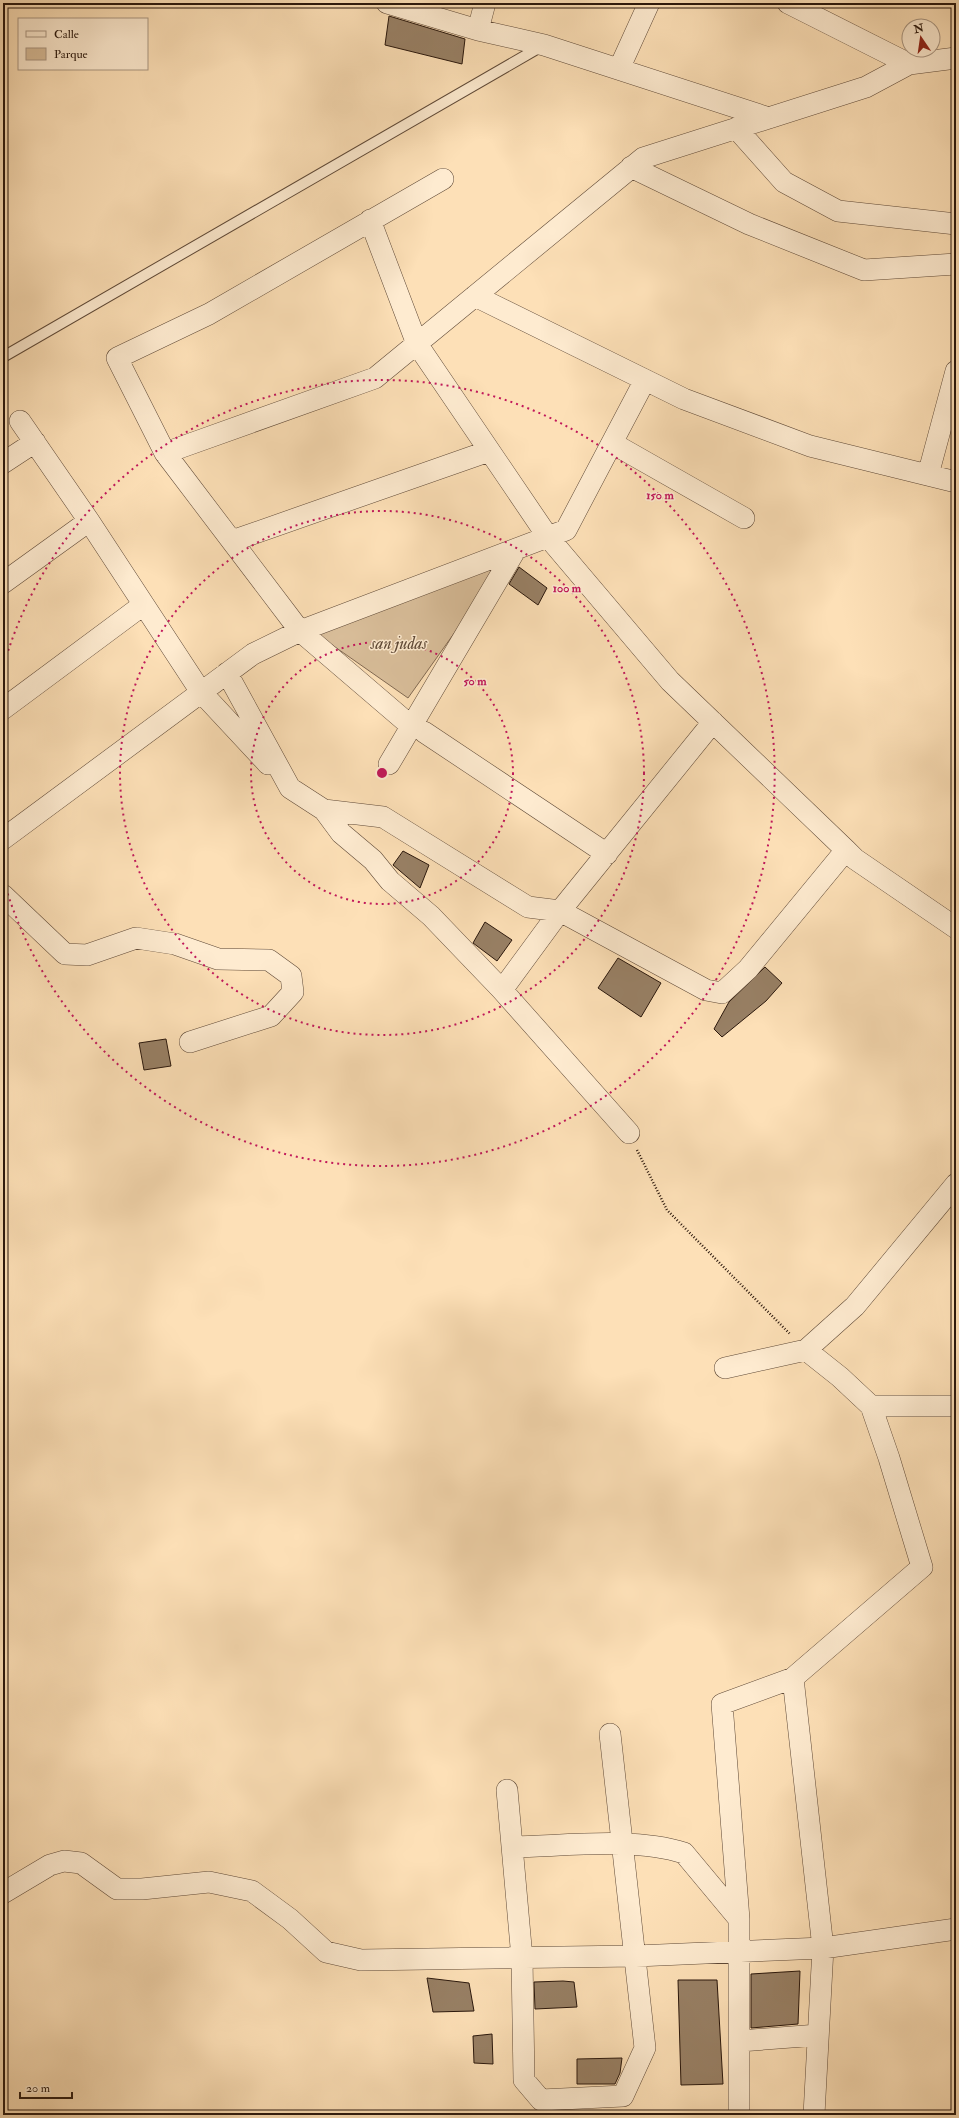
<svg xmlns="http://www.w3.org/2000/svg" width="959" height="2118" font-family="'IM FELL Double Pica',serif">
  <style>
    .green { fill: #d9be9a; stroke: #826a53 }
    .building { fill: #988065; stroke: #2a170c }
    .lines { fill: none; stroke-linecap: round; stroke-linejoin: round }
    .service-casing { stroke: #5f4937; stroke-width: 12 }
    .minor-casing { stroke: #5f4937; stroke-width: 22 }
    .path { stroke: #2a170c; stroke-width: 2.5; stroke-dasharray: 1 2; stroke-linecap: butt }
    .service { stroke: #feebd0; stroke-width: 10 }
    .minor { stroke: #feebd0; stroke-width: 21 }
    .ring { fill: none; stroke: #c2185b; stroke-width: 2; stroke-dasharray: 2 4 }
    .labels { text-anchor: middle; stroke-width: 3; stroke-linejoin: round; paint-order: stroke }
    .park-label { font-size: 17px; font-style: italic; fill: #5f4937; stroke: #feebd0 }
    .centre { fill: #c2185b; stroke: #feebd0; stroke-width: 2 }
    .ring-label { font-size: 12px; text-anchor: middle; font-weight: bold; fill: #c2185b; stroke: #feebd0; stroke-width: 3; stroke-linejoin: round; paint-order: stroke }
  </style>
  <rect width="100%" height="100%" fill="#fde0b7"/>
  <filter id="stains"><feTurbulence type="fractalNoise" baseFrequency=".005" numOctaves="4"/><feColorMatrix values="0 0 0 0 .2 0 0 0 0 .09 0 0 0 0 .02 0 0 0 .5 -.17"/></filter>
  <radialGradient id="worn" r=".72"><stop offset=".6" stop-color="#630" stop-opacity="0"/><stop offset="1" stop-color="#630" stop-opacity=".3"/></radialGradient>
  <!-- green -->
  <path class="green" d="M512,552l-104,146 -93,-65z"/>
  <!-- building -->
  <path class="building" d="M389,16l76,23 -3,25 -77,-19z
    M519,567l28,21 -9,17 -29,-21z
    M403,851l26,14 -9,23 -27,-23z
    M485,922l27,18 -15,21 -24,-18z
    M618,958l43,25 -20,34 -43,-29z
    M765,967l17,16 -16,18 -44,36 -8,-8 15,-27z
    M166,1039l5,27 -27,4 -5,-27z
    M800,1971l-2,53 -47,4v-54z
    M427,1978l42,5 5,28 -41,1z
    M678,1980h39l6,104 -42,1z
    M563,1981l11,1 3,25 -42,2 -1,-27z
    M492,2034l1,30 -19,-1 -1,-27z
    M622,2058l-2,15 -5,11h-38v-25z"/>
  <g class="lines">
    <defs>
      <path id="service" d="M3,357l539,-311"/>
      <path id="minor" d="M387,3l91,27 66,15 225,73
        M788,3l121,61
        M478,30l7,-27
        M619,69l30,-66
        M736,128l48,54 54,29 118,13
        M631,167l118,57 115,46 92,-6
        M370,220l47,124 131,193 122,144 176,169 9,9 101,69
        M475,296l209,103 126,47 146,36
        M20,421l69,100 112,171 67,72
        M612,443l132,75
        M165,453l210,-75 268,-220 223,-71 43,-23 47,-6
        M3,463l32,-21
        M928,475l28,-104
        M232,541l257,-90
        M3,583l86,-62
        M227,673l63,115 34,22 17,23 32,27 17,21 41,35 71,74 58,-79 153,-189
        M3,709l140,-104
        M411,726l-111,-95 -135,-178 -48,-95 92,-44 234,-135
        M424,732l183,122
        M389,764l127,-215
        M324,810l59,7 145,90 32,4 146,79 16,3 26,-24 98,-119
        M3,839l250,-185 47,-23 266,-101 79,-150
        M3,895l62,59 22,1 49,-17 39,6 43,15 51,1 22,16 2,16 -22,24 -81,26
        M502,990l127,143
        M806,1350l34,27 31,29 18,52 33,109 -129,111 30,270 -9,167
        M725,1368l81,-18 49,-44 101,-122
        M871,1406h85
        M507,1790l15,168 2,122 17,20 82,-4 22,-48 -35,-314
        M513,1847c52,-1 122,-10 171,6l55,66
        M3,1893l47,-28 14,-4 17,2 36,26h25l67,-7 43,9 38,28 36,33 35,8 275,-4 187,-8 133,-19
        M740,2041l78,-6
        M739,2115v-196l-17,-215 71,-26"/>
    </defs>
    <!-- service casing -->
    <use href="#service" class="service-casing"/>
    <!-- minor casing -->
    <use href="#minor" class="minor-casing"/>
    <!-- path -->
    <path class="path" d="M637,1150l30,60 123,124"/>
    <!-- service -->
    <use href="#service" class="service"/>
    <!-- minor -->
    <use href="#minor" class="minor"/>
  </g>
  <!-- distance rings -->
  <g class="ring">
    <circle cx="382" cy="773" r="131"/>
    <circle cx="382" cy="773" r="262"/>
    <path d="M3 668A393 393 0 1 1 3 878"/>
  </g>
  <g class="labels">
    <!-- park labels -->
    <g class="park-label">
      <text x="399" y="649">san judas</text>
    </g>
  </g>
  <circle cx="382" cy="773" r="6" class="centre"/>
  <g class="ring-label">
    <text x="660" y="499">150 m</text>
    <text x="567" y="592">100 m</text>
    <text x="475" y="685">50 m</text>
  </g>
  <!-- margin -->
  <rect width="959" height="2118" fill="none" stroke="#fde0b7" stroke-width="16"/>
  <rect x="4" y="4" width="951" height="2110" fill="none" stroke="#2a170c" stroke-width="2"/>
  <rect x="8" y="8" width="943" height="2102" fill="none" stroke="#2a170c"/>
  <!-- legend -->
  <rect x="18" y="18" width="130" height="52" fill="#feebd0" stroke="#a99682"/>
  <rect x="26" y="31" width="20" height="6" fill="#feebd0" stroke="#a99682"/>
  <text x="54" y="38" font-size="12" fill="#2a170c">Calle</text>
  <rect x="26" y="48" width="20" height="12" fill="#d9be9a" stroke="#a99682"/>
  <text x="54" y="58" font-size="12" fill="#2a170c">Parque</text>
  <!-- north arrow -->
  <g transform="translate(921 38) rotate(347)"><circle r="19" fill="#feebd0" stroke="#a99682"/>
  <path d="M0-3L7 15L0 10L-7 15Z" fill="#8f2418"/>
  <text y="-6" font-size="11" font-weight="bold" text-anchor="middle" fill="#2a170c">N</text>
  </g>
  <!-- scale -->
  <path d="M20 2092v6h52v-6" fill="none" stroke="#2a170c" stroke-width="2"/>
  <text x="26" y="2092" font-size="12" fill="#2a170c" stroke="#feebd0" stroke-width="3" paint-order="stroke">20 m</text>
  <rect width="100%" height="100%" filter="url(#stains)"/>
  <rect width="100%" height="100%" fill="url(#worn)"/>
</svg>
